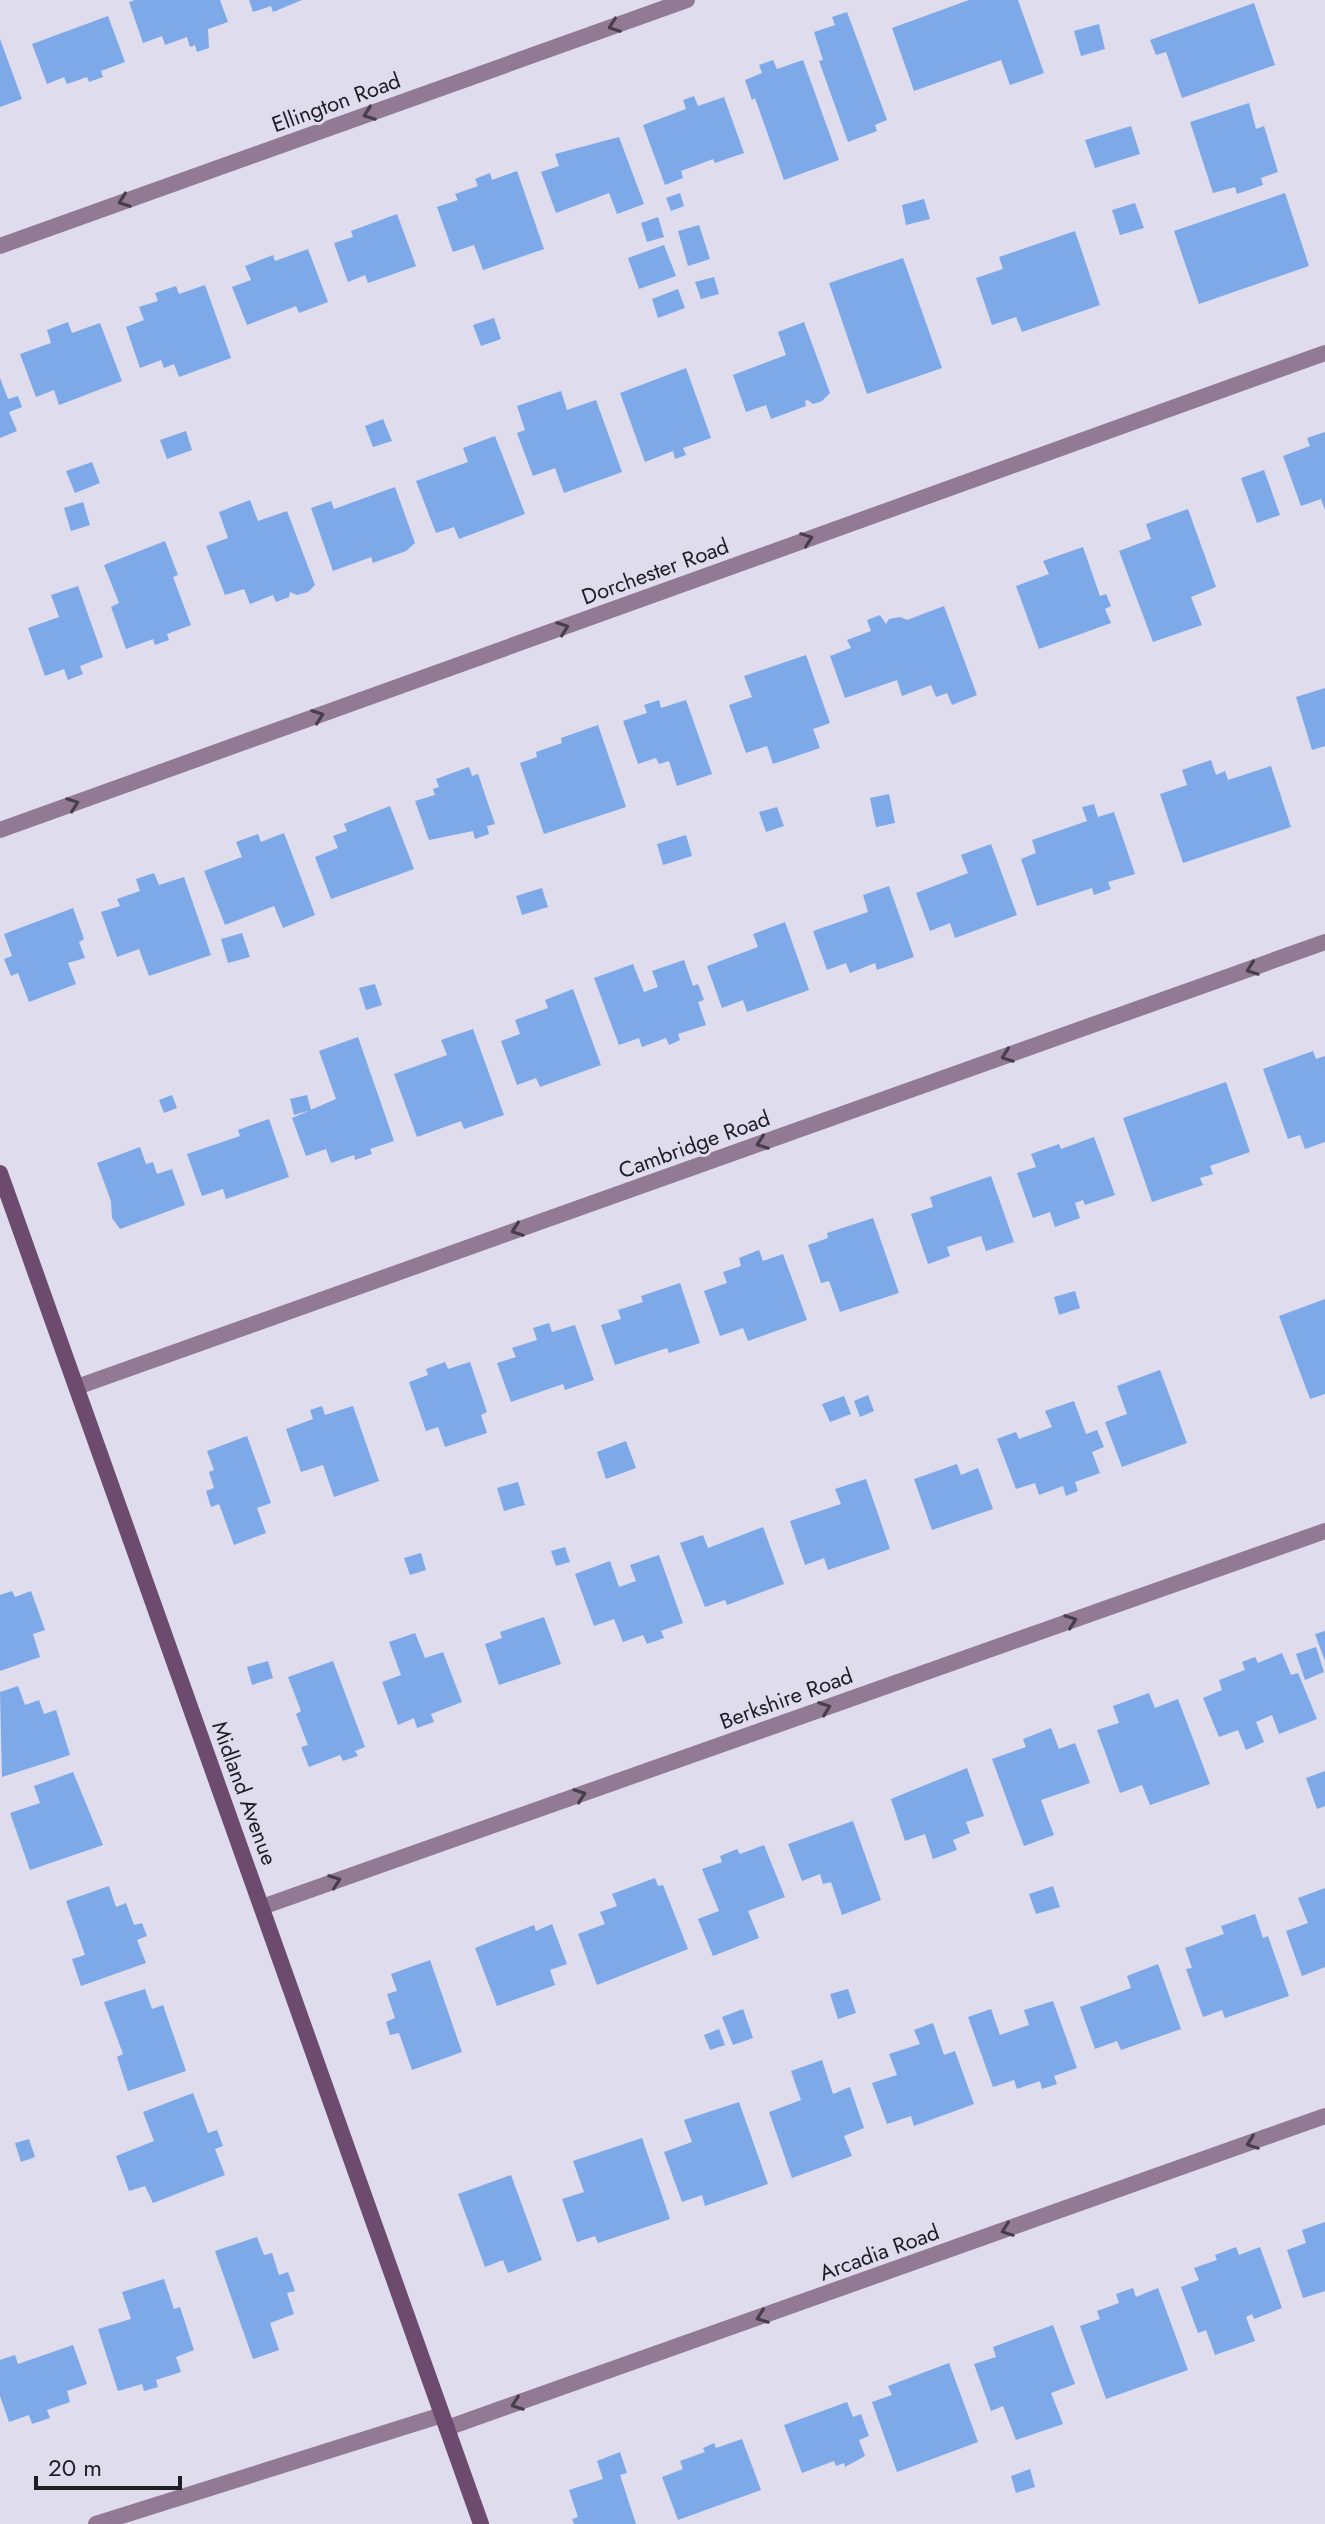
<svg xmlns="http://www.w3.org/2000/svg" width="1325" height="2524" font-family="Jost,sans-serif">
  <style>
    .building { fill: #7da9e8 }
    .lines { fill: none; stroke-linecap: round; stroke-linejoin: round }
    .street { stroke: #927a94; stroke-width: 16 }
    .secondary { stroke: #6d4b6f; stroke-width: 16 }
    .oneway { stroke: #473e4b }
    .labels { text-anchor: middle; stroke-width: 6; stroke-linejoin: round; paint-order: stroke }
    .street-label { font-size: 22px; fill: #1e1d24; stroke: #dedced }
  </style>
  <rect width="100%" height="100%" fill="#dedced"/>
  <!-- building -->
  <path class="building" d="M135,0h85l8,22 -20,7 1,19 -12,4 -2,-7 -5,2 -3,-10 -22,8 -3,-9 -19,7 -14,-41z
    M249,0h53l-29,12 -2,-6 -18,6z
    M969,0h49l26,73 -34,12 -9,-25 -87,31 -22,-63z
    M1254,3l21,62 -93,33 -16,-46 -10,3 -6,-15z
    M847,12l40,108 -12,5 2,6 -29,11 -29,-81 4,-1 -9,-28 21,-7 -3,-8z
    M108,16l17,46 -24,9 2,6 -14,5 -2,-5 -20,7 -3,-7 -17,7 -15,-40z
    M1099,24l6,25 -24,7 -7,-25z
    M0,39l22,60 -22,8z
    M773,60l4,9 26,-9 36,100 -55,20 -29,-82 -3,2 -7,-20 17,-7 -3,-8z
    M694,96l4,10 26,-9 20,56 -29,10 -2,-4 -32,12 2,7 -18,7 -22,-60 43,-16 -3,-9z
    M1249,103l7,26 8,-3 14,46 -17,6 2,7 -26,9 -2,-7 -22,6 -23,-71z
    M1131,126l9,28 -45,14 -10,-28z
    M619,137l25,67 -27,10 -8,-21 -53,20 -15,-41 18,-6 -4,-12z
    M517,171l27,78 -61,21 -9,-25 -21,7 -16,-45 21,-7 -3,-6 23,-8 -3,-7 15,-6 2,7z
    M680,193l4,13 -13,5 -5,-13z
    M1285,193l24,73 -110,38 -25,-73z
    M924,199l6,20 -24,6 -4,-20z
    M1135,203l9,25 -24,7 -8,-25z
    M397,214l19,52 -48,17 -3,-8 -17,7 -14,-39 19,-6 -2,-6z
    M658,217l6,20 -17,5 -6,-19z
    M699,225l11,34 -22,7 -10,-35z
    M1075,231l25,74 -78,27 -6,-15 -24,8 -16,-47 27,-9 -4,-12z
    M664,245l12,31 -37,13 -11,-31z
    M308,249l20,53 -29,11 -3,-7 -49,19 -15,-38 19,-7 -6,-14 28,-11 2,6z
    M903,258l39,110 -75,26 -38,-111z
    M714,277l5,17 -18,5 -6,-17z
    M205,285l26,73 -52,19 -5,-13 -10,4 -3,-8 -21,8 -14,-41 18,-7 -5,-13 19,-6 -3,-8 21,-7 3,8z
    M678,289l7,19 -27,10 -6,-19z
    M494,318l7,21 -20,7 -8,-21z
    M68,322l4,11 28,-10 22,58 -63,24 -5,-15 -18,7 -16,-43 31,-11 -4,-13z
    M804,322l26,71 -8,8 -9,3 -5,-4 -3,1 1,5 -35,13 -5,-14 -20,7 -13,-37 53,-20 -8,-23z
    M686,368l25,70 -28,10 3,7 -11,4 -2,-8 -28,11 -25,-69z
    M0,378l8,21 10,-3 4,11 -13,5 8,19 -17,7z
    M561,391l6,19 29,-10 26,72 -58,21 -9,-25 -22,8 -16,-43 8,-3 -8,-24z
    M383,419l9,22 -19,6 -8,-21z
    M186,431l6,19 -25,9 -7,-19z
    M1325,432v78l-4,-11 -20,7 -18,-50 27,-10 -3,-8z
    M495,436l30,78 -66,25 -5,-12 -18,6 -20,-52 52,-19 -5,-14z
    M92,462l8,21 -25,10 -9,-22z
    M1264,470l16,45 -23,8 -16,-45z
    M395,487l20,56 -9,8 -33,12 -2,-6 -38,14 -22,-63 20,-7 3,8z
    M250,500l8,21 29,-10 28,74 -7,7 -11,3 -7,-3 -1,5 -13,5 -3,-7 -23,9 -6,-15 -19,6 -19,-49 22,-8 -9,-26z
    M83,502l7,23 -19,6 -7,-23z
    M1188,509l28,78 -25,10 11,28 -49,17 -34,-91 32,-12 -5,-15z
    M165,541l13,34 -5,2 18,48 -24,9 2,6 -14,5 -2,-6 -27,10 -15,-42 8,-4 -15,-38z
    M1083,547l17,49 6,-2 5,12 -6,3 6,14 -72,26 -23,-63 33,-12 -6,-13z
    M78,586l25,71 -23,9 3,8 -15,6 -4,-11 -19,7 -17,-48 31,-11 -8,-22z
    M944,606l33,89 -25,10 -5,-12 -11,4 -5,-12 -29,11 -5,-16 -52,18 -15,-42 21,-8 -4,-8 24,-9 -4,-11 13,-5 6,9 3,-5 11,-2 7,3z
    M806,655l24,68 -17,6 7,19 -47,16 -6,-18 -21,7 -17,-48 23,-8 -8,-21z
    M1325,688v58l-13,4 -16,-53z
    M659,700l2,8 25,-8 26,74 -35,12 -8,-25 -10,3 -3,-6 -18,6 -15,-43 24,-8 -3,-8z
    M598,725l28,82 -82,27 -24,-71 17,-6 -1,-5 26,-9 -1,-5z
    M1211,760l5,15 9,-4 3,9 43,-14 20,61 -108,36 -23,-69 27,-9 -5,-15z
    M469,767l3,9 6,-2 17,50 -8,2 2,8 -14,5 -2,-8 -44,9 -14,-39 20,-6 -2,-6 6,-2 -3,-8z
    M889,794l6,29 -19,4 -6,-29z
    M1094,804l4,13 16,-5 21,62 -27,8 3,7 -17,6 -2,-7 -55,18 -16,-47 15,-6 -4,-13 55,-19 -5,-14z
    M390,806l24,63 -83,30 -16,-42 23,-9 -5,-12 14,-5 -3,-7z
    M777,807l7,19 -18,6 -7,-20z
    M284,833l31,82 -32,13 -9,-22 -49,19 -21,-54 38,-14 -6,-15 22,-8 3,8z
    M686,835l6,21 -29,9 -6,-21z
    M991,844l26,71 -62,23 -5,-15 -20,8 -14,-38 52,-20 -7,-18z
    M154,873l5,12 25,-8 27,78 -62,21 -10,-27 -22,8 -16,-45 19,-6 -3,-7 23,-8 -4,-12z
    M889,886l25,71 -37,13 -2,-7 -25,10 -4,-10 -19,7 -14,-39 55,-19 -5,-17z
    M542,888l6,19 -26,8 -6,-19z
    M73,908l11,31 -5,3 6,16 -17,5 8,21 -47,18 -11,-29 -7,3 -7,-17 8,-3 -8,-22z
    M785,922l24,68 -62,22 -4,-12 -21,8 -15,-42 51,-19 -5,-13z
    M242,933l8,24 -22,6 -7,-24z
    M684,960l9,26 5,-2 6,16 -6,2 8,23 -28,9 2,6 -11,5 -3,-7 -24,9 -3,-9 -20,7 -25,-67 39,-14 11,28 14,-5 -6,-16z
    M375,984l7,21 -16,5 -7,-22z
    M573,989l28,76 -61,22 -4,-9 -19,7 -16,-44 19,-7 -5,-14 33,-12 -3,-8z
    M473,1029l31,86 -40,14 -3,-8 -44,16 -23,-63 53,-19 -6,-15z
    M358,1037l36,104 -24,8 2,5 -17,6 -1,-5 -23,8 -5,-14 -20,7 -14,-38 44,-19 -17,-48z
    M1313,1051l3,8 9,-3v86l-20,7 -5,-14 -12,4 -25,-70z
    M1226,1082l24,70 -40,14 3,8 -13,4 3,7 -51,17 -29,-84z
    M172,1095l5,13 -13,5 -5,-13z
    M307,1095l4,15 -17,5 -4,-16z
    M269,1119l20,58 -63,22 -3,-10 -21,7 -15,-42 53,-18 -2,-6z
    M1094,1137l21,58 -30,10 -2,-5 -8,3 5,15 -25,9 -5,-15 -17,6 -16,-45 19,-6 -5,-13 28,-10 2,5z
    M140,1147l6,17 7,-2 4,12 15,-5 13,36 -65,24 -8,-11 -1,-17 -14,-38z
    M991,1176l23,66 -28,9 -5,-15 -34,11 3,9 -22,8 -17,-50 22,-7 -3,-10z
    M873,1218l26,75 -59,19 -11,-31 -8,2 -13,-38 20,-7 -1,-5z
    M759,1250l4,11 20,-7 24,66 -59,21 -5,-13 -23,8 -16,-45 23,-8 -4,-11 18,-6 -2,-8z
    M680,1283l20,60 -31,10 -2,-5 -52,17 -14,-40 20,-6 -3,-9 25,-8 -2,-6z
    M1075,1291l5,17 -21,7 -5,-18z
    M1325,1299v95l-15,5 -31,-83z
    M549,1323l3,9 23,-7 19,55 -29,10 -2,-6 -52,18 -14,-39 19,-6 -4,-9 25,-8 -4,-12z
    M445,1362l3,7 22,-7 17,50 -6,3 6,18 -42,14 -7,-20 -12,4 -17,-49 19,-7 -2,-6z
    M1160,1370l27,73 -65,24 -17,-45 22,-8 -10,-28z
    M868,1395l6,16 -14,6 -6,-16z
    M844,1396l7,18 -21,8 -8,-18z
    M1074,1401l12,33 11,-4 7,17 -12,5 8,21 -25,9 3,9 -12,5 -3,-10 -24,9 -4,-12 -19,6 -19,-50 19,-7 3,7 33,-12 -7,-16z
    M322,1406l3,9 28,-9 26,75 -45,16 -11,-32 -22,7 -15,-43 27,-10 -3,-9z
    M247,1436l24,67 -14,5 9,25 -32,12 -15,-41 -8,3 -5,-16 8,-3 -5,-16 5,-2 -7,-19z
    M626,1441l10,27 -30,11 -9,-27z
    M957,1464l4,11 17,-7 15,41 -61,21 -18,-51z
    M866,1479l24,70 -62,21 -4,-12 -19,7 -15,-44 51,-17 -6,-15z
    M518,1482l7,23 -21,6 -7,-23z
    M763,1527l21,57 -57,21 -2,-5 -20,7 -25,-64 23,-8 5,13z
    M565,1547l5,15 -14,4 -5,-15z
    M421,1553l5,17 -16,5 -6,-17z
    M659,1555l24,68 -22,8 3,7 -17,6 -4,-9 -20,7 -9,-23 -20,7 -19,-52 35,-13 9,26 17,-6 -6,-16z
    M12,1591l3,6 16,-6 14,39 -12,4 7,23 -40,14v-76z
    M544,1617l17,47 -62,21 -14,-41 17,-6 -2,-6z
    M1325,1631v30l-10,-27z
    M415,1633l10,25 18,-6 19,50 -31,12 3,8 -17,6 -3,-10 -16,7 -16,-43 19,-7 -12,-33z
    M1316,1647l8,25 -19,8 -9,-26z
    M1282,1653l9,22 7,-2 19,46 -38,15 -7,-19 -16,7 8,20 -18,8 -8,-20 -19,7 -16,-39 19,-8 -3,-10 26,-10 -3,-8 13,-5 3,6z
    M268,1661l5,17 -21,7 -5,-18z
    M333,1661l32,86 -10,4 3,5 -15,5 -3,-6 -31,12 -8,-20 7,-2 -12,-31 5,-3 -13,-34z
    M18,1686l7,19 14,-5 5,14 12,-4 14,45 -68,22 -2,-85z
    M1149,1693l6,15 23,-9 32,85 -60,21 -8,-20 -22,8 -23,-63 22,-7 -6,-17z
    M1051,1728l8,21 16,-6 15,40 -49,17 13,35 -30,11 -32,-87 34,-12 -3,-8z
    M967,1768l17,48 -18,6 4,11 -17,7 4,10 -24,9 -8,-25 -20,7 -14,-42z
    M1325,1771v35l-8,3 -11,-31z
    M73,1772l30,73 -73,25 -20,-57 30,-10 -6,-17z
    M853,1821l28,79 -39,15 -11,-33 -8,2 -3,-10 -18,7 -14,-37z
    M764,1845l21,52 -37,14 11,27 -46,18 -15,-37 21,-8 -17,-42 20,-7 -2,-6 17,-7 3,5z
    M655,1878l3,8 5,-1 25,64 -91,36 -19,-51 27,-10 -5,-12 17,-6 -5,-12z
    M109,1886l7,21 10,-4 8,22 8,-2 5,13 -10,4 9,23 -65,23 -9,-27 13,-4 -19,-54z
    M1053,1886l7,21 -24,7 -7,-20z
    M1325,1888v79l-23,9 -16,-45 22,-8 -10,-25z
    M1255,1914l8,24 5,-2 21,60 -64,22 -3,-8 -19,7 -17,-48 6,-1 -7,-20 39,-14 -3,-8z
    M552,1924l15,40 -17,6 5,15 -58,21 -22,-58 59,-23 2,6z
    M430,1960l32,92 -50,18 -13,-37 -9,2 -4,-13 9,-4 -8,-24 10,-3 -6,-17z
    M1158,1964l23,65 -60,21 -4,-9 -22,8 -15,-42 51,-19 -4,-12z
    M145,1989l7,20 11,-4 23,66 -58,20 -11,-34 6,-3 -19,-52z
    M848,1989l8,24 -18,6 -8,-25z
    M1053,2001l24,67 -23,8 3,8 -15,5 -2,-8 -23,8 -3,-9 -21,7 -25,-70 23,-8 9,26 29,-10 -5,-15z
    M743,2009l10,29 -20,7 -11,-28z
    M933,2023l11,32 11,-4 19,53 -60,22 -3,-10 -24,8 -15,-41 25,-8 -8,-21 31,-10 -6,-14z
    M719,2029l6,16 -15,5 -6,-15z
    M822,2060l11,34 17,-7 14,41 -20,8 8,20 -60,22 -23,-66 32,-12 -10,-29z
    M193,2093l15,40 9,-3 6,16 -8,3 10,26 -72,28 -8,-17 -16,5 -13,-35 38,-15 -11,-29z
    M739,2102l29,82 -63,22 -3,-11 -20,7 -18,-50 28,-10 -8,-22z
    M642,2138l28,81 -72,24 -3,-7 -18,6 -15,-43 22,-7 -11,-31z
    M29,2139l6,18 -14,5 -6,-19z
    M511,2175l31,85 -34,13 -5,-13 -18,7 -27,-73z
    M1325,2222v69l-22,7 -16,-48 19,-7 -4,-13z
    M257,2237l7,18 8,-2 7,22 9,-3 7,19 -8,2 7,21 -24,9 9,27 -26,9 -38,-108z
    M1236,2247l3,8 21,-8 22,61 -28,11 -2,-5 -6,3 9,24 -40,14 -9,-25 -8,3 -17,-46 18,-7 -5,-12 23,-8 -2,-5z
    M164,2279l10,30 6,-2 14,43 -18,7 5,15 -25,8 2,7 -14,4 -2,-7 -24,7 -20,-62 33,-10 -9,-27z
    M1133,2288l3,9 22,-9 30,82 -82,29 -26,-73 20,-7 -3,-8 22,-8 -3,-9z
    M1053,2325l22,59 -24,9 12,31 -47,16 -13,-34 -12,5 -17,-47 22,-7 -3,-10z
    M73,2345l14,39 -20,7 3,11 -23,8 3,8 -18,6 -3,-9 -20,7 -9,-26v-36l15,-5 3,9z
    M949,2363l29,79 -81,30 -25,-70 20,-7 -4,-9z
    M847,2402l6,15 8,-3 8,22 -10,4 6,16 -20,11 -1,-4 -8,3 -2,-5 -32,12 -18,-48z
    M742,2439l19,51 -83,30 -16,-43 21,-8 -3,-8 25,-9 -2,-4 11,-5 2,5z
    M620,2452l7,21 -7,2 16,49h-62l-2,-5 6,-2 -9,-27 34,-11 -6,-18z
    M1030,2469l5,18 -19,6 -5,-17z"/>
  <g class="lines">
    <!-- street -->
    <path class="street" d="M0,246l687,-246
      M0,830l1325,-477
      M77,1387l1248,-445
      M262,1907l1063,-376
      M447,2428l878,-312
      M96,2524l346,-109"/>
    <!-- secondary -->
    <path class="secondary" d="M0,1173l481,1351"/>
  </g>
  <!-- one-way arrows -->
  <defs><path id="oneway-chevron" d="M-2-3.5L2.5 0L-2 3.5" fill="none" stroke-width="1.6" stroke-linecap="round" stroke-linejoin="round" transform="scale(2)"/></defs>
  <g class="oneway">
    <use href="#oneway-chevron" transform="translate(614 26) rotate(160)"/>
    <use href="#oneway-chevron" transform="translate(369 114) rotate(160)"/>
    <use href="#oneway-chevron" transform="translate(124 201) rotate(160)"/>
    <use href="#oneway-chevron" transform="translate(807 539) rotate(-20)"/>
    <use href="#oneway-chevron" transform="translate(563 628) rotate(-20)"/>
    <use href="#oneway-chevron" transform="translate(318 716) rotate(-20)"/>
    <use href="#oneway-chevron" transform="translate(73 804) rotate(-20)"/>
    <use href="#oneway-chevron" transform="translate(1252 969) rotate(160)"/>
    <use href="#oneway-chevron" transform="translate(1007 1056) rotate(160)"/>
    <use href="#oneway-chevron" transform="translate(762 1143) rotate(160)"/>
    <use href="#oneway-chevron" transform="translate(517 1230) rotate(160)"/>
    <use href="#oneway-chevron" transform="translate(1071 1621) rotate(-20)"/>
    <use href="#oneway-chevron" transform="translate(825 1708) rotate(-20)"/>
    <use href="#oneway-chevron" transform="translate(580 1795) rotate(-20)"/>
    <use href="#oneway-chevron" transform="translate(335 1881) rotate(-20)"/>
    <use href="#oneway-chevron" transform="translate(1252 2143) rotate(160)"/>
    <use href="#oneway-chevron" transform="translate(1007 2230) rotate(160)"/>
    <use href="#oneway-chevron" transform="translate(762 2317) rotate(160)"/>
    <use href="#oneway-chevron" transform="translate(517 2404) rotate(160)"/>
  </g>
  <g class="labels">
    <!-- street labels -->
    <g class="street-label">
      <text transform="translate(336 102) rotate(-20)" y="8">Ellington Road</text>
      <text transform="translate(655 571) rotate(-20)" y="8">Dorchester Road</text>
      <text transform="translate(694 1144) rotate(-20)" y="8">Cambridge Road</text>
      <text transform="translate(786 1698) rotate(-20)" y="8">Berkshire Road</text>
      <text transform="translate(245 1793) rotate(70)" y="8">Midland Avenue</text>
      <text transform="translate(879 2252) rotate(-20)" y="8">Arcadia Road</text>
    </g>
  </g>
  <!-- scale -->
  <path d="M36 2476v12h144v-12" fill="none" stroke="#1e1d24" stroke-width="4"/>
  <text x="48" y="2476" font-size="24" fill="#1e1d24" stroke="#dedced" stroke-width="6" paint-order="stroke">20 m</text>
</svg>
